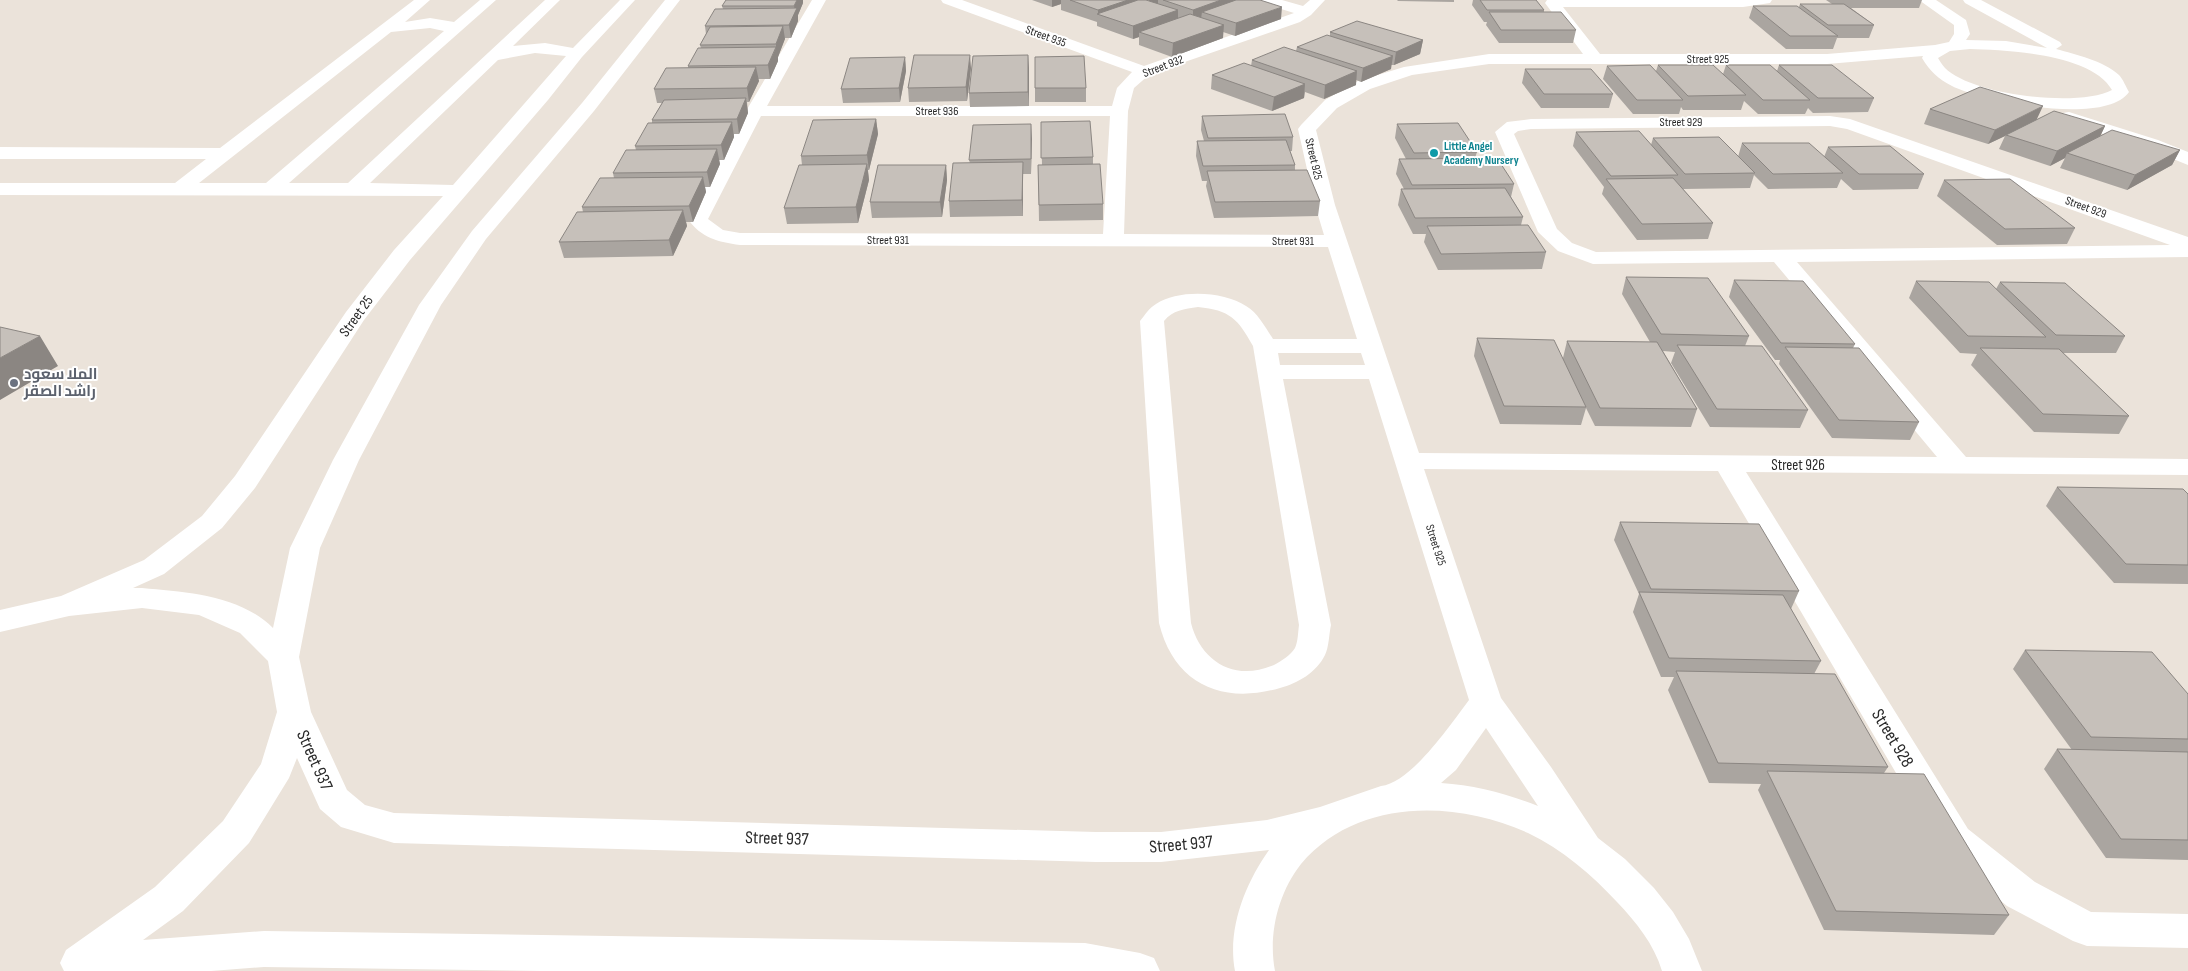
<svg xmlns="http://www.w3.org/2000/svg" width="2188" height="971" font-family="'Sofia Sans Condensed',Cairo,sans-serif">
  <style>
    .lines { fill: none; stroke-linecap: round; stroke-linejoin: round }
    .minor { fill: #fff; fill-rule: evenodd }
    .wall { fill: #aaa5a0 }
    .shaded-wall { fill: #8b8682 }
    .building { fill: #c6c0ba; stroke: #8b8682 }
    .culture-dot { fill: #0f9aa8; stroke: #fff; stroke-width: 2 }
    .worship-dot { fill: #6b7280; stroke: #fff; stroke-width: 2 }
    .labels { text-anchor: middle; stroke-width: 4; stroke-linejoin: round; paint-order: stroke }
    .far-street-label { font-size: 12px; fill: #292929; stroke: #fff }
    .far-culture-label { font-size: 12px; font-weight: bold; fill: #0d838f; stroke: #fff; text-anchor: start }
    .street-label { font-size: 15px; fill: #292929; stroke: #fff }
    .worship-label { font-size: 15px; font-weight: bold; fill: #5b616d; stroke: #fff; text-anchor: start }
    .near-street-label { font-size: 18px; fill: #292929; stroke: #fff }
  </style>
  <rect width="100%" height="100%" fill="#ebe3da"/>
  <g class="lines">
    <!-- minor -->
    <path class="minor" d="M414,0h16l-25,22 25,-4 24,4 26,-22h16l-207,183h59l197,-183h15l-47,46 32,-3 28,5 47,-48h15l-53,57 -34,43 -138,160 -46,60 -109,168 -33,40 -58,46 -31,14h9c44,4 98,7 131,40l17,-80 43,-88 86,-155 53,-74 110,-128 83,-103h15l-86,111 -108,128 -45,66 -82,155 -39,88 -21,109 12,55 36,78 18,15 29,8 702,19h65l106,-12 53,-13 61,-21c30,-3 70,-62 88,-86l-100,-321h-86l48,246c-2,9 -2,22 -6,30 -9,18 -27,28 -45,33 -58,17 -106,-4 -121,-65l-19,-302c5,-6 9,-13 16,-17 22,-15 68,-13 90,2 12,7 19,21 27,33h84l-29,-92 -588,-2c-22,-3 -39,-7 -52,-26l58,-108 66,-111h14l-59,106h345l5,-18 15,-16 -189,-69 -2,-3h21l182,66 150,-53 -32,-10 -2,-3h22l21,6 7,-6h15l-14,15 -11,7 -150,52 -16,14 -6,23 -4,123 200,1 -9,-30 -17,-76 3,-4 24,-25 33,-19 46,-14 85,-13h94l-38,-51 2,-3h225l-2,3 -27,4h-180l37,47h227l108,-9 14,-3 5,-8v-9l-35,-25h17l30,20 4,14 -4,6 40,1 41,7 -82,-45 -2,-3h18l79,42 2,3 -6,4c21,6 46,11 63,26 4,4 7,12 10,17 -23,34 -145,10 -177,-6 -14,-7 -22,-15 -30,-28l1,-2 -96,8h-338l-77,11 -42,14 -33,19 -21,22 19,75 84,248 518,4 -163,-195 -181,2 -35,-13 -20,-19 -43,-100 12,-10 24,-3 299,-3 20,3 338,118v20l-391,5 169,195 222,2v16l-442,-3 222,357 67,53 56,30 97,2v34l-101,-2 -14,-5 -66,-35 -65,-55 -224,-380 -294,-2 77,229 50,69 47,71 27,21 29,29 19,24 16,27 13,32h-40c-8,-27 -26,-49 -45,-69 -25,-27 -55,-53 -89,-69 -73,-33 -171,-35 -227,31 -23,29 -33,71 -26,107h-40c-8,-42 10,-87 34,-121l-108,12h-65l-702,-19 -53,-16 -21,-18 -23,-51 -8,20 -40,65 -66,68 -40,29 121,-9 821,12 55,10 14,5 6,13h-619l-277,-4 -53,4h-147l-4,-8 6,-13 89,-63 68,-66 38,-57 16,-52 -9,-51 -28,-28 -41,-18 -57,-7 -73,8 -69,16v-22l61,-14 83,-36 58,-44 33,-40 111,-164 48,-62 49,-54 -443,-1v-12h175l31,-24h-206v-12l220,1zM430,28l14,3 -178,152h-67l192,-151zM1970,49c37,1 122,5 142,41 -34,18 -140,5 -167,-22 -3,-3 -5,-7 -7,-10l12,-7zM535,53l31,3 -113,129 -83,-2 128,-123zM761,116h349l-7,118 -363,-1 -17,-3 -15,-11zM1830,126l17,3 323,116 -574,7 -24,-9 -15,-14 -43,-95 4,-3 13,-2zM1198,307c32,3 40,12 55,39l46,279c-1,7 -1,17 -4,23 -4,7 -14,13 -21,17 -39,17 -73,-3 -83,-42l-27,-302c9,-11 20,-12 34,-14zM1278,353h83l4,12h-85zM1486,728l52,78c-31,-12 -63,-21 -97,-23l15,-13z
      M2069,112l89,28 30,12v13l-42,-17 -83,-27 -3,-4 3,-4z"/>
  </g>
  <!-- wall -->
  <path class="wall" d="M726,0h77v3l-5,12v6l-7,17h-6l-7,19v4l-8,18h-12l1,2 -10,21h-2l1,11 -9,21h-5v3l-10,23h-5l1,4 -10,23h-5l1,5 -13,30h-7l1,4 -14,30 -109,2 -5,-16 24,-30 -1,-5 32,-29 -1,-5 23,-23 -1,-4 17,-23v-3l10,-17h-5l-3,-14 34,-21v-2l13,-18 -1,-3 6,-11 -1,-8 18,-17 -1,-3z
    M1032,0h228l21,19 -46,17 -12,-4v6l-51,19 -33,-12v-8l-6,2 -36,-13v-4l-36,-12v-6l-9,3z
    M1397,0h57v2l-56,-1z
    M1473,0h63l8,10v2l32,18 -3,13h-74l-13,-18 1,-3h-3l-12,-17z
    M1826,0h96l-3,8h-68l23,17 -5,13h-32l-4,11h-47l-37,-31 4,-12 46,1 1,-3h32z
    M1330,32l93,8 -3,14 -26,11h-3v4l-30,13 -5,-2v5l-32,14 -19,-7 -1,6 -32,13 -61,-22 1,-14 39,-9 1,-6 44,-9 1,-4 33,-11z
    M1028,55l1,51 -59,1 -1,-14z
    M905,57l1,14 -6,31 -57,1 -2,-14z
    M1658,65l65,9 3,-9 51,6 2,-6 95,33 -6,14 -55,1 -5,-5 -3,6h-47l-14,-13 -3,9h-58l-2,-3 -2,7h-46l-30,-35 4,-13 49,5z
    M971,68l-4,33 -58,1 -1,-14z
    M1525,69l88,25 -4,14h-68l-19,-25z
    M1035,88h51v14h-51z
    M1930,109l175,17 -5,10 80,14 -8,15 -45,25 -67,-22 5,-10 -15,8 -51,-17 6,-13 -17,8 -64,-20z
    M1202,116l91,21 -1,14h-2l5,14v5l25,31 -2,15 -104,2 -8,-32 1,-5h-5l-6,-25 1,-15h7l-3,-11z
    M876,119l2,15 -9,36h-1l1,10 -11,43 -71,1 -3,-16 18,-43 -1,-9z
    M1041,122l52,35v7l10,40v16l-64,1 -1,-56h4z
    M1031,124v50h-8v42l-73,1 -1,-16 21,-38 -1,-3z
    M1397,124l80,28 -2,6 39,26 -3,13 12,20 -2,8 25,27 -4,17 -104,1 -14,-28 2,-8h-13l-15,-29 3,-16h3l-8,-15 3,-15h7l-11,-21z
    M1576,132l75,13 2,-7 85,19 4,-14 82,14 4,-10 96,27 -6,15 -65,1 -12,-11 -4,9 -69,1 -14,-14 -4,13 -67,1 30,34 -5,16 -71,1 -35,-46 2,-7 -31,-41z
    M946,165l1,15 -5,37 -70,1 -2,-16z
    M1944,180l131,48 -8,16 -70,1 -60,-49z
    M1626,277l123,59 -4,10 63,64 -8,18 -90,-1 -39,-64 4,-11 -12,-1 34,58 -6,18 -96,-1 -9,-18 -5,17 -81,-1 -26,-68 3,-18 86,20 4,-17 83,1 -28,-48z
    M1734,280l121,64 -2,4 66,74 -9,18 -78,-2 -53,-74 1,-4h-5l-46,-63z
    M1916,281l80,8 4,-7 125,54 -9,17h-53l66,63 -10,18 -85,-2 -63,-67 6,-11 -17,-1 -51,-55z
    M2057,487l131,7v90l-74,-1 -68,-77z
    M1620,522l179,69 -8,18 30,52 -7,13 74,93 -4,6 125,142 -15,20 -170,-5 -66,-140 3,-6 -52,-1 -41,-93 6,-13h-13l-28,-65 6,-18 -25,-54z
    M2025,650l163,44v166l-82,-2 -62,-89 13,-20 15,1 -59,-81z"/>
  <!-- shaded-wall -->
  <path class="shaded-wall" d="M797,0h6v3l-5,12v6l-7,17 -2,-13 6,-14 -1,-5z
    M1052,0h9v4l-9,3z
    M1128,0h9l-1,10 -38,4v-4z
    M1149,0h9v6l-9,3z
    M1221,0h18l-37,12 -1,7 -8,3v-12z
    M1282,7l-1,12 -46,17 1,-13z
    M1178,10v13l-39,9v5l-6,2v-13z
    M1224,25l-1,13 -51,19 1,-14z
    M783,26l2,13 -7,18v4l-8,18 -2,-14 8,-17v-4z
    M1423,40l-3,14 -26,11 2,-13z
    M970,55l1,13 -4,33 -1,-14z
    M1028,55l1,13v38l-1,-14z
    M1393,56l-2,13 -30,13 2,-14z
    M905,57l1,14 -6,31 -1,-14z
    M756,67l3,14 -10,21 -2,-14z
    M1357,71l-1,14 -32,14 1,-14z
    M1305,84l-1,14 -32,13 2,-14z
    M746,98l2,15 -9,21 -2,-15z
    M2043,106l-7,15 -30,14 -1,1 -17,8 7,-14z
    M876,119l2,15 -9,36 -2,-15z
    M732,122l2,15 -10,23 -3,-15z
    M1031,124l1,15 -1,35z
    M2105,126l-7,15 -31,12 -2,5 -15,8 7,-15z
    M717,149l3,15 -10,23 -3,-15z
    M2180,150l-8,15 -45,25 8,-15z
    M1023,162v54l-1,-16z
    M867,164l2,16 -11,43 -2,-16z
    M946,165l1,15 -5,37 -2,-15z
    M703,177l3,15 -13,30 -4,-16z
    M683,210l4,16 -14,30 -4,-16z
    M40,336l18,30 -58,34v-42z"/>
  <!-- building -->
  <path class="building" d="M726,0h71l-3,6h-72z
    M1070,0h58l-30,10z
    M1138,0h8l32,10 -45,16 -36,-12z
    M1163,0h58l-28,10z
    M1236,0h24l22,7 -46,16 -34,-11z
    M1480,0h56l8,10h-57z
    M1800,4h44l30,21h-46z
    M1753,6h44l41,30h-48z
    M797,8l-8,17 -84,1 10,-17z
    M1489,12h72l15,18h-75z
    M1190,14l34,11 -51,18 -34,-11z
    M1357,21l66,19 -27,12 -66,-20z
    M783,26l-7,18 -76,1 10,-18z
    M1327,35l66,21 -30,12 -66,-21z
    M776,47l-8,18 -80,1 10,-18z
    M1284,47l73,24 -32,14 -73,-25z
    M914,55h56l-4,32 -58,1z
    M1028,55v37l-59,1 4,-37z
    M1084,56l2,32h-51v-31z
    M905,57l-6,31 -58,1 9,-31z
    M1244,63l61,21 -31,13 -62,-22z
    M1650,65l33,35h-46l-30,-34z
    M1658,65h55l33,30 -58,1z
    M1726,65h44l40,35h-47z
    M1779,65h53l42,33h-56z
    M756,67l-9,21 -93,1 12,-21z
    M1525,69h66l22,25h-69z
    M1980,87l63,19 -48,24 -65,-21z
    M746,98l-9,21 -85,1 12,-20z
    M2054,111l51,15 -48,25 -51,-16z
    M1285,114l8,23 -85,1 -6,-22z
    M876,119l-9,36 -66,1 12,-36z
    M1090,121l3,36 -52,1v-36z
    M732,122l-11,23 -86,1 13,-23z
    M1458,123l19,29 -63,1 -17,-29z
    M1031,124v35l-62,1 4,-35z
    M2112,130l68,20 -45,25 -68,-22z
    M1639,131l39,44 -67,1 -35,-44z
    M1719,137l36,36 -70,1 -32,-36z
    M1286,140l9,25 -92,1 -6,-25z
    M1742,143h67l34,30 -70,1z
    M1890,146l34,28h-65l-31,-27z
    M717,149l-10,23 -94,1 13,-23z
    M1497,158l17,26 -102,1 -13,-26z
    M1023,162l-1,38 -73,1 4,-38z
    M867,164l-11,43 -72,1 15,-43z
    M1100,164l3,40 -64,1 -1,-40z
    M878,165h68l-6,37h-70z
    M1307,170l13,31 -105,1 -8,-31z
    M703,177l-14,29 -107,1 18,-29z
    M1673,178l40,45 -71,1 -36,-45z
    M2010,179l65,49 -70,1 -61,-49z
    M1505,188l18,29 -108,1 -14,-29z
    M683,210l-14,30 -110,2 18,-30z
    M1528,225l18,27 -105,2 -14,-28z
    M1626,277l82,1 41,58 -88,-2z
    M1734,280l69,1 52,63 -74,-1z
    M1916,281l73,1 57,55 -78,-1z
    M2000,282l65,1 60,53 -69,-1z
    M0,327l40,9 -40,22z
    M1477,338l77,2 32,67 -82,-1z
    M1567,341l90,1 40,67 -97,-1z
    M1677,345l85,1 46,64 -91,-1z
    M1785,347l74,1 60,74 -80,-2z
    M1980,348l79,1 70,67 -86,-2z
    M2057,487l126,2 5,5v71l-62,-1z
    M1620,522l139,2 40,67 -148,-2z
    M1639,592l144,3 38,66 -152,-3z
    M2025,650l127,2 36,42v45l-97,-2z
    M1676,671l159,3 53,93 -170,-4z
    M2057,749l131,3v88l-67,-1z
    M1767,771l157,3 85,141 -173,-4z"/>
  <!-- markers -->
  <circle class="culture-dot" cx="1434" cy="153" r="5"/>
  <circle class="worship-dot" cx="14" cy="383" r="5"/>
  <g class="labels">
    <!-- far-street labels -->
    <g class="far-street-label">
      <text transform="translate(1046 36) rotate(20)" y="4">Street 935</text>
      <text x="1708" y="63">Street 925</text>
      <text transform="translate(1163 66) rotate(-21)" y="4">Street 932</text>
      <text x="937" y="115">Street 936</text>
      <text x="1681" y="126">Street 929</text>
      <text transform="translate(1314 159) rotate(77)" y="4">Street 925</text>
      <text transform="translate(2086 207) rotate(20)" y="4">Street 929</text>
      <text x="888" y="244">Street 931</text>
      <text x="1293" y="245">Street 931</text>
      <text transform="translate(1436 545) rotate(72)" y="4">Street 925</text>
    </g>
    <!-- far-culture labels -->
    <g class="far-culture-label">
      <text x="1444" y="150">Little Angel<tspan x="1444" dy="14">Academy Nursery</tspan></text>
    </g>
    <!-- street labels -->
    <g class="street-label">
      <text transform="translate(356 316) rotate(-54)" y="5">Street 25</text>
      <text x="1798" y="470">Street 926</text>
    </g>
    <!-- worship labels -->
    <g class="worship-label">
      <text x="24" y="379">الملا سعود<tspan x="24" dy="17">راشد الصقر</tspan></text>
    </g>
    <!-- near-street labels -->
    <g class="near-street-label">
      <text transform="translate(1893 738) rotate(59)" y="6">Street 928</text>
      <text transform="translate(315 760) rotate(66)" y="6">Street 937</text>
      <text transform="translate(777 838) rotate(2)" y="6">Street 937</text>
      <text transform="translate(1181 844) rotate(-5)" y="6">Street 937</text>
    </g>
  </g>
</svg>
